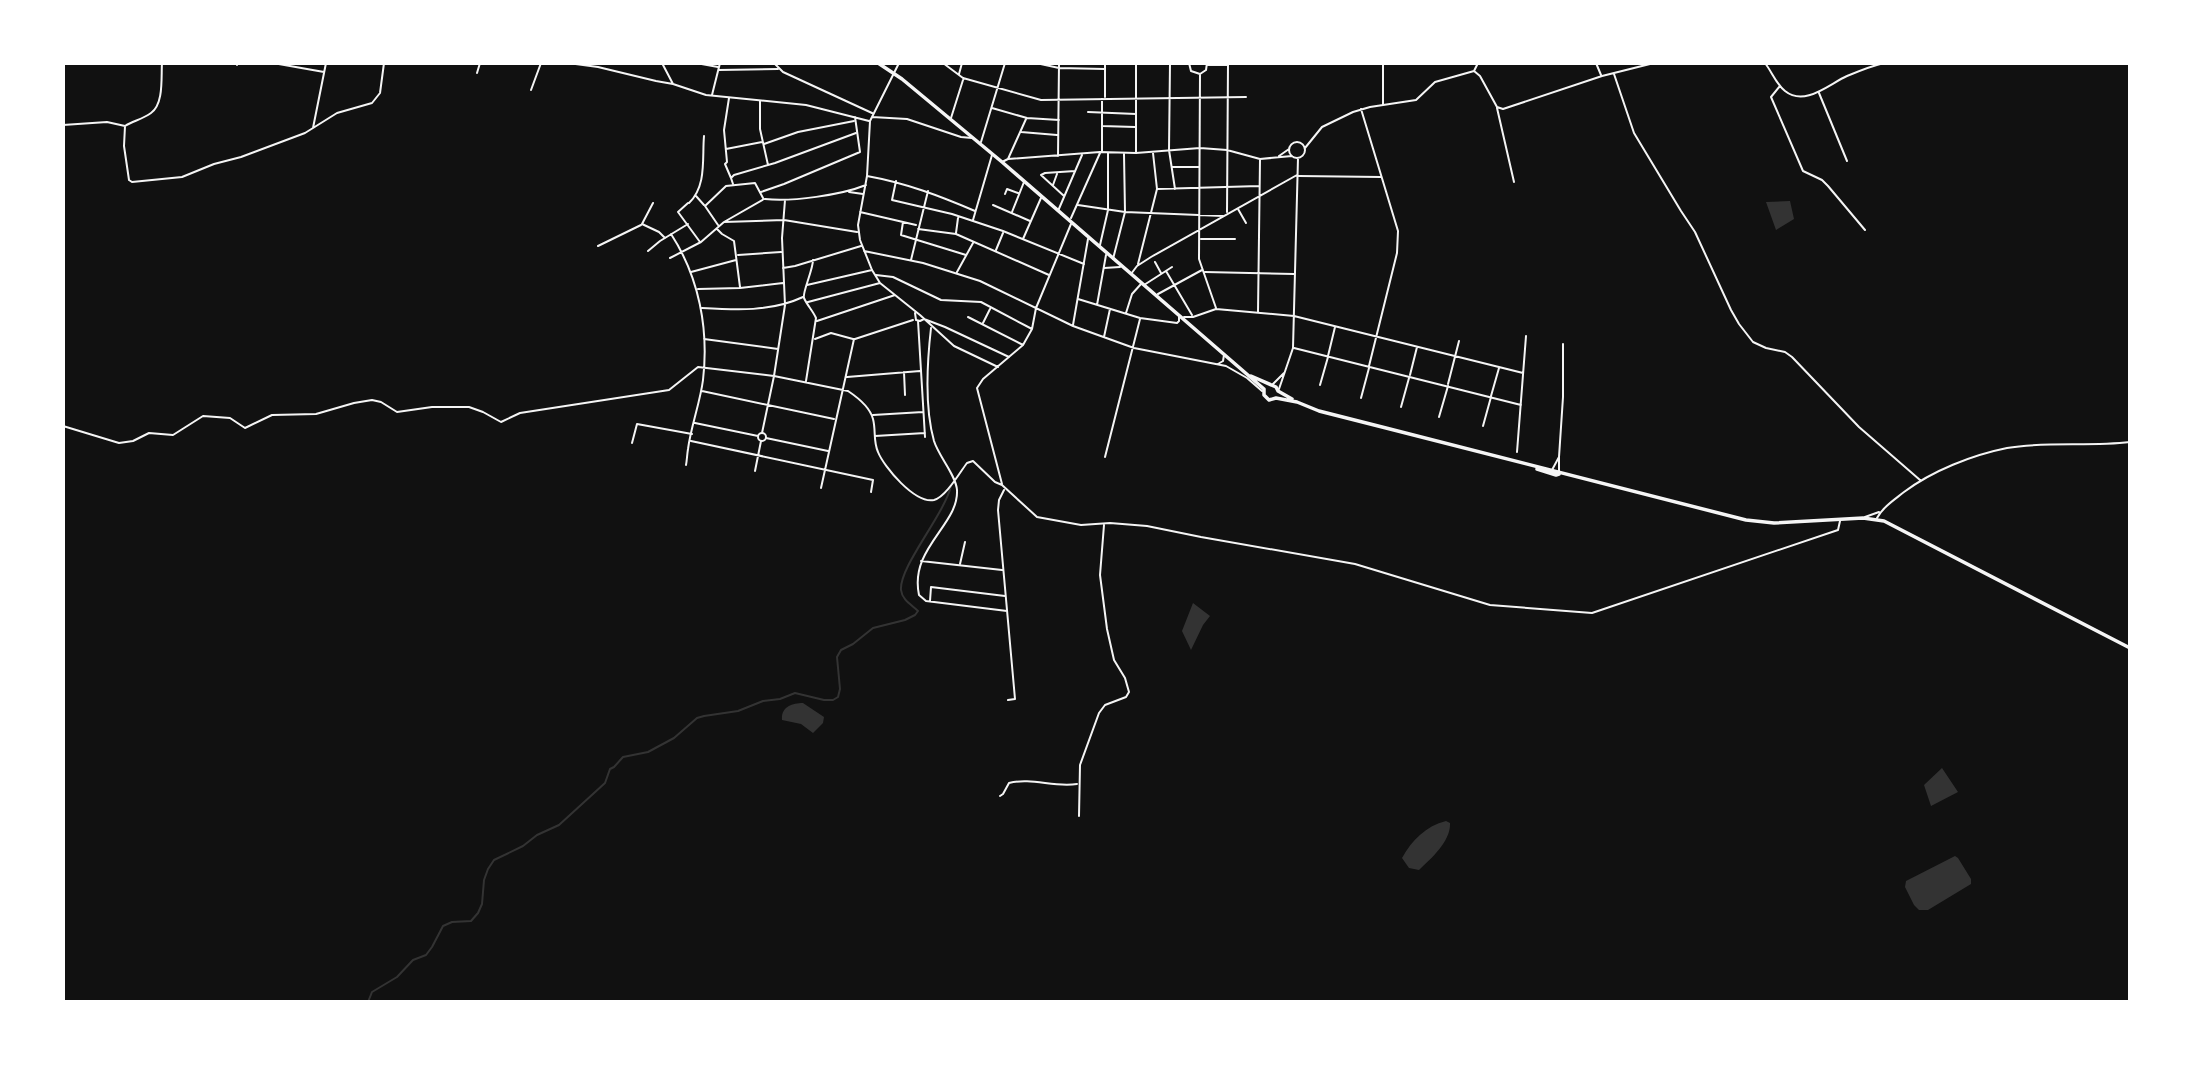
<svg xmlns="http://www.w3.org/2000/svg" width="2193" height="1065" font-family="Montserrat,sans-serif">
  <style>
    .water { fill: #333 }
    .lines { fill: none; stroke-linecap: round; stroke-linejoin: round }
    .stream { stroke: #333; stroke-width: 2 }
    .pedestrian { stroke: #f5f5f5; stroke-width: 2 }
    .minor { stroke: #f5f5f5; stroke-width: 2 }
    .primary { stroke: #f5f5f5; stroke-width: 3.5 }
  </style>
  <rect width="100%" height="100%" fill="#111"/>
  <!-- water -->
  <path class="water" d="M1790,201l4,18 -18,11 -10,-28z
    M1193,603l17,13 -7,9 -12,25 -9,-19z
    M803,703l21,14 -1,6 -10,10 -12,-9 -19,-4c-1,-13 10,-17 21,-17z
    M1942,768l16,24 -27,14 -7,-21z
    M1446,821l4,2c1,18 -18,35 -31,47l-10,-2 -7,-10c10,-18 24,-32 44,-37z
    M1955,856l3,2 13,21v5l-43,26h-9l-5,-5 -9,-18 1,-6z"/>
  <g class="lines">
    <!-- stream -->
    <path class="stream" d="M368,1002l4,-10 25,-15 16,-17 13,-5 6,-8 11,-21 9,-4 19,-1 7,-8 4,-9 2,-24 4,-11 6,-9 29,-14 14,-11 22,-10 46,-42 5,-14 4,-2 9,-10 25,-5 26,-14 23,-20 7,-2 34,-5 25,-10 17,-2 15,-6 29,7h9l5,-3 2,-8 -3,-32 4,-7 12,-6 20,-16 32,-8 10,-5 3,-4c-6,-6 -16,-11 -17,-21 -2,-23 43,-75 50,-104"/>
    <!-- pedestrian -->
    <path class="pedestrian" d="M696,63l22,4
      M719,70l59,-1
      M712,95l8,-32
      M729,98l-5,32 3,32 -2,2 6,14
      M760,101v28l8,36
      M764,144l34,-12 56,-11
      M726,149l36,-7
      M1102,151v-25
      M733,184l-2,-6 3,-3 41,-12 81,-30
      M696,196l8,9
      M689,203c18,-17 13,-45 15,-67
      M996,250l7,-17
      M1104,268l16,-1
      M1320,385l8,-28
      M1361,398l8,-30
      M1401,407l8,-29
      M1439,417l9,-31
      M1483,426l8,-29
      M632,443l5,-19 55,10
      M960,564l5,-22"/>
    <!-- minor -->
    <path class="minor" d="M273,63l51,9
      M568,63l30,4 58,14 17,3 33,11 100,10 63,16
      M662,63l11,21
      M774,63l9,9 89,41
      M899,63l-29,58 -3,55 -9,49 2,15 12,30 8,13 40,32 34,31 44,21
      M943,63l20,15 78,22 205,-3
      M1036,63l23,5 46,1
      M1136,63v90
      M1170,63l-1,87 6,39
      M1189,63l2,8 9,3 6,-4 1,-7
      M1596,63l5,12
      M1765,63c7,9 11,21 20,28 20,16 44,-7 62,-15 12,-5 24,-10 37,-13
      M1171,64h18
      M237,65v-2
      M1208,65h19
      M1474,71l6,5 17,31 6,2 99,-33 52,-13
      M477,73l3,-10
      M959,74l3,-11
      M1200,74l-1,185 17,49
      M1614,74l20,59 47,78 14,21 36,78 8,14 14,18 13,6 19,4 7,5 67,70 61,53
      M1780,86l-9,11 32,74 19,9 6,6 37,44
      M531,90l10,-27
      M1819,93l28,68
      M1105,97v-34
      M1102,99v27l33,1
      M1383,104v-41
      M992,108l35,10 32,2
      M1497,108l17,74
      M1361,109l37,122 -1,22 -28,113
      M1088,112l48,2
      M872,117l35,2 54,18 11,1
      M951,118l12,-38
      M63,125l44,-3 18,4c8,-5 18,-7 26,-13 13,-9 10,-36 11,-50
      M125,126l-1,20 5,34 3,2 50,-5 32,-13 27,-7 64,-24 32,-20 35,-10 8,-10 4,-30
      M313,128l13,-65
      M1021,132l36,3
      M1289 150a8 8 0 1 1 16 0a8 8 0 1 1-16 0Z
      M981,142l24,-79
      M1305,148l17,-21 31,-15 17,-5 46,-7 19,-18 39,-11 4,-8
      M1058,156l1,-93
      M1279,156l10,-7
      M1008,159l92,-7 36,1 64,-5 27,2 33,9 32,-3
      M1002,162l6,-3 18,-40
      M1173,167h26
      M867,176c39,7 73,20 108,35
      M1299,176l82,1
      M896,181l-4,19 60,14 51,17 81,33
      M1053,185l4,-11
      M1157,189l102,-3
      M761,192l23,-8 76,-32 -5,-35
      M849,192l14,2
      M1005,194l2,-5 11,4
      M1064,196l-23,-21 4,-2 30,-2
      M765,199c27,3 76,-4 101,-14
      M653,203l-11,21 17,8 6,6
      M688,203l-10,9 22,30
      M993,205l37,16
      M1078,205l47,7 98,4
      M1238,209l8,14
      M1058,211l24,-56
      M860,212l56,13
      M1012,212l12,-30
      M1227,212l1,-149
      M1071,218l29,-65
      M973,220l19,-65
      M724,222l60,-2 73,12
      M903,222l-2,13 65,20
      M718,225l-13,-19 21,-20 29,-3 8,15
      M717,229l5,5 12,7 6,46
      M918,229l38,5 93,41
      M956,233l2,-15
      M671,234c28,43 38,95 32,146 -3,23 -12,46 -15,69 -1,6 -1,11 -2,16
      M1023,239l18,-41
      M1201,239h34
      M1100,245l8,-35v-57
      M598,246l43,-21
      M648,251l12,-10 28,-17
      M864,251l59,12 57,18 93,45 61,22 92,18 21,12 15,13
      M738,255l43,-3
      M670,258l31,-16 23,-20 40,-23
      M1113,259l12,-47 -1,-58
      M911,260l17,-69
      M1155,262l6,11
      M1138,264l19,-75 -4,-36
      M783,268l12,-2 66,-20
      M1166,271l26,44
      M691,272l45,-12
      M957,272l16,-29
      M1205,272l89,2
      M1131,274l6,-8 14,-9 146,-82
      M876,275l17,2 48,23 40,2 51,27
      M807,285l65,-15
      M1144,285l28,-18
      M698,289l42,-1 43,-5
      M1158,294l44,-24
      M1078,299l62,19 37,5 2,-2v-5
      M808,302l72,-19
      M1097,305l9,-50
      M702,308c34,2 69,4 101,-11
      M1258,312l2,-152
      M915,313l1,7 4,1 4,-2 21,8 64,30
      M1126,313l6,-19 9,-10
      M968,317l55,28
      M1184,317h9l23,-8 78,7 229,57
      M817,321l78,-26
      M918,321l7,116
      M983,323l7,-14
      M1073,325l15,-86
      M931,328c-4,35 -7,78 3,113 5,16 22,34 23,49 2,35 -48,58 -38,105l7,6 81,10
      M1104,337l6,-28
      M704,339l74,10
      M815,339l16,-6 22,6
      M855,339l58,-19
      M1294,348l227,57
      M1328,356l7,-29
      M1218,364l5,-3 1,-6
      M904,372l1,23
      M1410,375l7,-28
      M847,377l73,-6
      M806,381l10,-63c-3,-7 -9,-13 -12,-20 -2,-5 9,-28 9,-38
      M1273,384l11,-11
      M1448,384l11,-43
      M1279,389l14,-41 5,-190
      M702,391l132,28
      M1491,396l8,-28
      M873,415l50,-3
      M695,423l63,13
      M63,426l56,17 14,-2 16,-8 24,2 30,-19 27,2 15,10 27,-13 44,-1 38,-11 18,-3 9,2 16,10 35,-5h37l14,5 18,10 19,-9 149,-23 29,-23 76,9 74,15c9,6 22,16 25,28 3,11 0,22 5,33 6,15 37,52 56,48 12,-3 26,-28 33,-37l6,-2 22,21 7,3 35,32 44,8 29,-2 37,3 54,11 154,27 135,41 102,8 246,-83 2,-9
      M762,433l12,-57 11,-71 -3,-67 3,-38
      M758 437a4 4 0 1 1 8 0a4 4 0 1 1-8 0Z
      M875,436l50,-3
      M766,438l62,13
      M691,441l182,39 -2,12
      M1517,452l9,-116
      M1105,457l35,-138
      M1559,457l4,-60v-53
      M1552,470l7,-13v15
      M755,471l6,-30
      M1002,484l-25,-96 6,-9 40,-34 9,-16 4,-21 35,-84
      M821,488l33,-149
      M1004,490l-5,10 -1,10 17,189 -7,1
      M1865,517l14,-5
      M1877,518c6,-11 17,-18 27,-26 28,-21 68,-37 103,-44 40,-7 82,-1 123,-6
      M921,561l81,9
      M930,601l1,-14 74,9
      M1000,796l3,-2 6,-11c23,-6 45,5 68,1
      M1079,816l1,-51 19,-52 6,-8 21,-8 3,-5 -4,-14 -11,-18 -7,-31 -7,-54 4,-50"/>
    <!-- primary -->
    <path class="primary" d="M878,63l24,16 100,83 262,227
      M1251,376l25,11 2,4 14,8
      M1264,389v6l5,5 7,-2 21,4 22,9 67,17 360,92 28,3 89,-5 21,3 246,127
      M1537,469l19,6 3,-1"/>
  </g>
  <!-- border -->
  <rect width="2193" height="1065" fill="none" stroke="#ffffff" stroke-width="130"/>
</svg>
